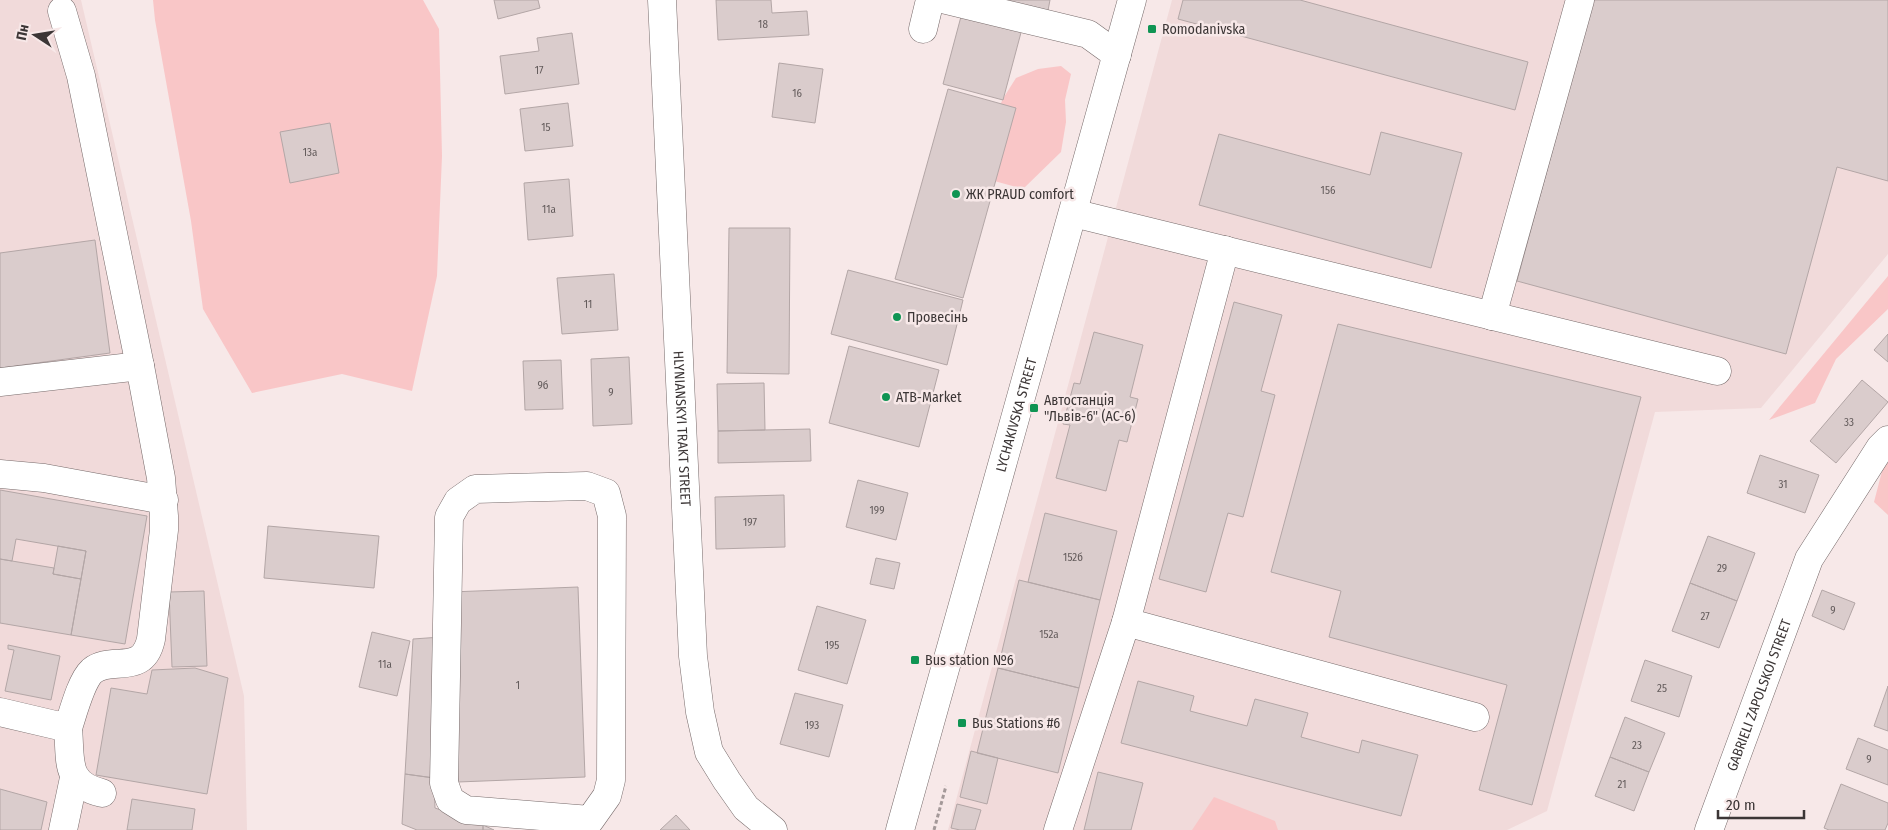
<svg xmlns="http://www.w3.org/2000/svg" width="1888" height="830" font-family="'Fira Sans Condensed',sans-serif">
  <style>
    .built { fill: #f1dada }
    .green { fill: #f9c6c7 }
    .building { fill: #dacccc; stroke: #b3a6a6 }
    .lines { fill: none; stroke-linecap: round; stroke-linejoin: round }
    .minor-casing { stroke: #776b6b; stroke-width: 29 }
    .major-casing { stroke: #776b6b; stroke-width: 29 }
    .path { stroke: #a49999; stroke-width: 3; stroke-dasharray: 4 2.5; stroke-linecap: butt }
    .minor { stroke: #fff; stroke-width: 28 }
    .major { stroke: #fff; stroke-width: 28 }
    .poi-dot { fill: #0f9453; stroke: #f7e8e8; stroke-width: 2 }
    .labels { text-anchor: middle; stroke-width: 5; stroke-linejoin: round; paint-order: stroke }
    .number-label { font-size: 11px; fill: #645c5c }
    .poi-label { font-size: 14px; fill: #3c3636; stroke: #f7e8e8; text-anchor: start }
    .street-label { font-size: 14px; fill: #3c3636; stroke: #f7e8e8 }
  </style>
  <rect width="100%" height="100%" fill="#f7e8e8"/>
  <!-- built -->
  <path class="built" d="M0,0h81l163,696 3,134h-247z
    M1172,0h716v254l-127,154 -106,4 -108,399 -40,19h-559z"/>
  <!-- green -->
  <path class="green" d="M153,0h270l16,29 3,127 -5,120 -25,115 -70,-17 -90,19 -49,-84 -12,-88 -36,-201z
    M1061,66l10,8 -6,26 1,22 -5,30 -38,37 -36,-10 4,-56 13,-26 12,-19 22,-9z
    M1888,276v33l-52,50 -21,44 -46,17z
    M1888,448v67l-14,-13z
    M1214,797l61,24 3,9h-86z"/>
  <!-- building -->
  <path class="building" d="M494,0h44l2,8 -42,11z
    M716,0h55l1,13 35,-2 2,24 -91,5z
    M1004,0h46l-4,21z
    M1183,0h117l228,62 -13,48 -337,-91z
    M1593,0h295v181l-51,-14 -51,187 -269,-73z
    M963,9l60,16 -20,75 -60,-16z
    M572,33l7,51 -74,10 -5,-38 39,-5 -2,-13z
    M779,63l44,6 -8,54 -43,-6z
    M948,89l68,19 -53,190 -68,-19z
    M568,103l5,43 -48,5 -5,-42z
    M330,123l9,50 -49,10 -10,-51z
    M1381,132l81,21 -31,115 -232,-63 20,-71 151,41z
    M569,179l4,57 -45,4 -4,-57z
    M729,228h61l-1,146 -62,-1z
    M95,240l15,113 -110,15v-115z
    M848,270l115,30 -16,65 -116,-31z
    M614,274l4,56 -56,4 -5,-56z
    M1234,302l48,13 -21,76 14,4 -32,122 -15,-4 -22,79 -47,-13z
    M1338,324l303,73 -109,408 -53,-15 28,-105 -178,-48 12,-46 -70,-19z
    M1094,332l49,13 -13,52 8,2 -11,43 -8,-2 -13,51 -50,-13 14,-53 -7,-1 11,-41 6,1z
    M1888,334v28l-14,-12z
    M849,346l90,24 -20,77 -90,-24z
    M629,357l3,67 -39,2 -2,-67z
    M561,360l2,49 -38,1 -2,-49z
    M1862,380l26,22 -52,61 -26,-22z
    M764,383l1,47 -47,1 -1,-47z
    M810,429l1,32 -93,2v-32z
    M1760,455l59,20 -14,38 -58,-20z
    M858,480l50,13 -12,47 -50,-13z
    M0,490l147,26 -22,128 -54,-9 15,-84 -70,-12 -4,22 -12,-2z
    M784,495l1,52 -69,2 -1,-52z
    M1045,513l72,18 -17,69 -72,-18z
    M268,526l111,10 -5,52 -110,-10z
    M1708,536l47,17 -18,48 -47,-18z
    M58,546l28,5 -5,28 -28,-5z
    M876,558l24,5 -6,26 -24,-5z
    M0,559l54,9 -1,6 28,5 -10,56 -71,-12z
    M1019,580l81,20 -21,88 -81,-20z
    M1690,583l47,18 -18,47 -47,-17z
    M578,587l7,190 -127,5 -7,-190z
    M1822,590l33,13 -11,27 -32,-14z
    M204,591l3,75 -35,1 -3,-75z
    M817,606l49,14 -19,64 -49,-14z
    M372,632l38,9 -13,55 -38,-9z
    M441,637l-7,141 -29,-4 8,-135z
    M8,645l52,11 -9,44 -46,-9 9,-41 -6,-1z
    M1645,660l47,16 -13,41 -48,-16z
    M195,668l33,10 -21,116 -111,-19 15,-87 36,6 5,-24z
    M998,668l81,20 -21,85 -81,-20z
    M1138,681l56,15 -4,15 57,15 8,-27 53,14 -7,24 58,16 3,-13 56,15 -17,61 -280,-73z
    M1888,686v45l-14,-5z
    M795,693l48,12 -14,52 -49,-13z
    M1625,717l40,16 -16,39 -39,-15z
    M1858,738l30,12v35l-42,-16z
    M971,751l27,7 -11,46 -27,-7z
    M1610,757l39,15 -15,39 -39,-15z
    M1098,772l45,11 -12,47h-47z
    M405,774l29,4 1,30 48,17v5h-66l-15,-6z
    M1841,784l47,19v20l-3,7h-56l-5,-2z
    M0,789l47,13 -6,28h-41z
    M132,799l63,10 -3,21h-65z
    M957,804l24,6 -6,20h-15l-9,-2z
    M676,815l14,15h-30z
    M483,825l11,5h-11z"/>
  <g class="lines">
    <defs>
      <g id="minor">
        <path d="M946,0l142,34 29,21"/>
        <path d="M923,29l7,-29"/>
        <path d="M1073,213l644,158"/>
        <path d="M1225,250l-99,372 349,95"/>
        <path d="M1492,316l88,-316"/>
        <path d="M0,382l140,-16"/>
        <path d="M0,474l44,4 120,22"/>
        <path d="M587,486l19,7 6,23 -1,264 -4,16 -17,24 -124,-10 -16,-10 -6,-17 5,-266 9,-16 17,-12z"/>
        <path d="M0,712l68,16c5,-15 13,-47 24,-57 19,-16 51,6 59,-32l13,-109v-14l-3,-38 -21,-112 -59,-290 -19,-65"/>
        <path d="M68,728c3,32 -4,56 34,65"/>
        <path d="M63,830l11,-52"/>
        <path d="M1058,830l68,-208"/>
        <path id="s1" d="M1709,830l100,-271 71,-111 8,-8"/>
      </g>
      <g id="major">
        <path id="s2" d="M662,0l31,656 7,56 9,40 18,29 19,27 27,22"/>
        <path id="s3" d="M900,830l232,-830"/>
      </g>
    </defs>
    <!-- minor casing -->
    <use href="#minor" class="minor-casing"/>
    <!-- major casing -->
    <use href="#major" class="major-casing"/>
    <!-- path -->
    <path class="path" d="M934,830l12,-44"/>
    <!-- minor -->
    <use href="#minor" class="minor"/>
    <!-- major -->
    <use href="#major" class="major"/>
  </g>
  <!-- markers -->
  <g class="poi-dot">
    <rect x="1147" y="24" width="10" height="10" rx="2.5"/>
    <circle cx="956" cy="194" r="5"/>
    <circle cx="897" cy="317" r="5"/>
    <circle cx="886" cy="397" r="5"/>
    <rect x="1029" y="403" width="10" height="10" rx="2.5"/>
    <rect x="910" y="655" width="10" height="10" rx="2.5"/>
    <rect x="957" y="718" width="10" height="10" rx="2.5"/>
  </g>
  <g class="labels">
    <!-- number labels -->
    <g class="number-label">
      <text x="763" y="28">18</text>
      <text x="539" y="74">17</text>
      <text x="797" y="97">16</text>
      <text x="546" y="131">15</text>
      <text x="310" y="156">13а</text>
      <text x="1328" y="194">156</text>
      <text x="549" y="213">11а</text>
      <text x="588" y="308">11</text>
      <text x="543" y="389">9б</text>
      <text x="611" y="396">9</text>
      <text x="1849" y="426">33</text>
      <text x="1783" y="488">31</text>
      <text x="877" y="514">199</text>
      <text x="750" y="526">197</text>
      <text x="1073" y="561">152б</text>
      <text x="1722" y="572">29</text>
      <text x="1833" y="614">9</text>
      <text x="1705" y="620">27</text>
      <text x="1049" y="638">152а</text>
      <text x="832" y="649">195</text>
      <text x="385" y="668">11а</text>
      <text x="518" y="689">1</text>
      <text x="1662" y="692">25</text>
      <text x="812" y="729">193</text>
      <text x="1637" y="749">23</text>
      <text x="1869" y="763">9</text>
      <text x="1622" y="788">21</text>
    </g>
    <!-- poi labels -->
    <g class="poi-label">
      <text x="1162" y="34">Romodanivska</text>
      <text x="966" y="199">ЖК PRAUD comfort</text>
      <text x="907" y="322">Провесінь</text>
      <text x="896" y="402">ATB-Market</text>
      <text x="1044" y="405">Автостанція<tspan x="1044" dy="16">"Львів-6" (АС-6)</tspan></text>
      <text x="925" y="665">Bus station №6</text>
      <text x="972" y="728">Bus Stations #6</text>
    </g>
    <!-- street labels -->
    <g class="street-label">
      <text dy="5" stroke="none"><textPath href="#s3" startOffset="431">LYCHAKIVSKA STREET</textPath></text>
      <text dy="5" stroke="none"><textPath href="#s2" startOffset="429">HLYNIANSKYI TRAKT STREET</textPath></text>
      <text dy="5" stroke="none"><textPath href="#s1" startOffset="144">GABRIELI ZAPOLSKOI STREET</textPath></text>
    </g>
  </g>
  <!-- north arrow -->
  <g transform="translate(35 35) rotate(282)" stroke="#f7e8e8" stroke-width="4" paint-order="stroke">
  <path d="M0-4L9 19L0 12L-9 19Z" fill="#3c3636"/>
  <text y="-8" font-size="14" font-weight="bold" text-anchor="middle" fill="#3c3636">Пн</text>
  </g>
  <!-- scale -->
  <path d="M1718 810v8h86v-8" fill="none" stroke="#3c3636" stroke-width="2.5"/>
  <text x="1726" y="810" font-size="15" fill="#3c3636" stroke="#f7e8e8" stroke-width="4" paint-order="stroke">20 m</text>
</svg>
